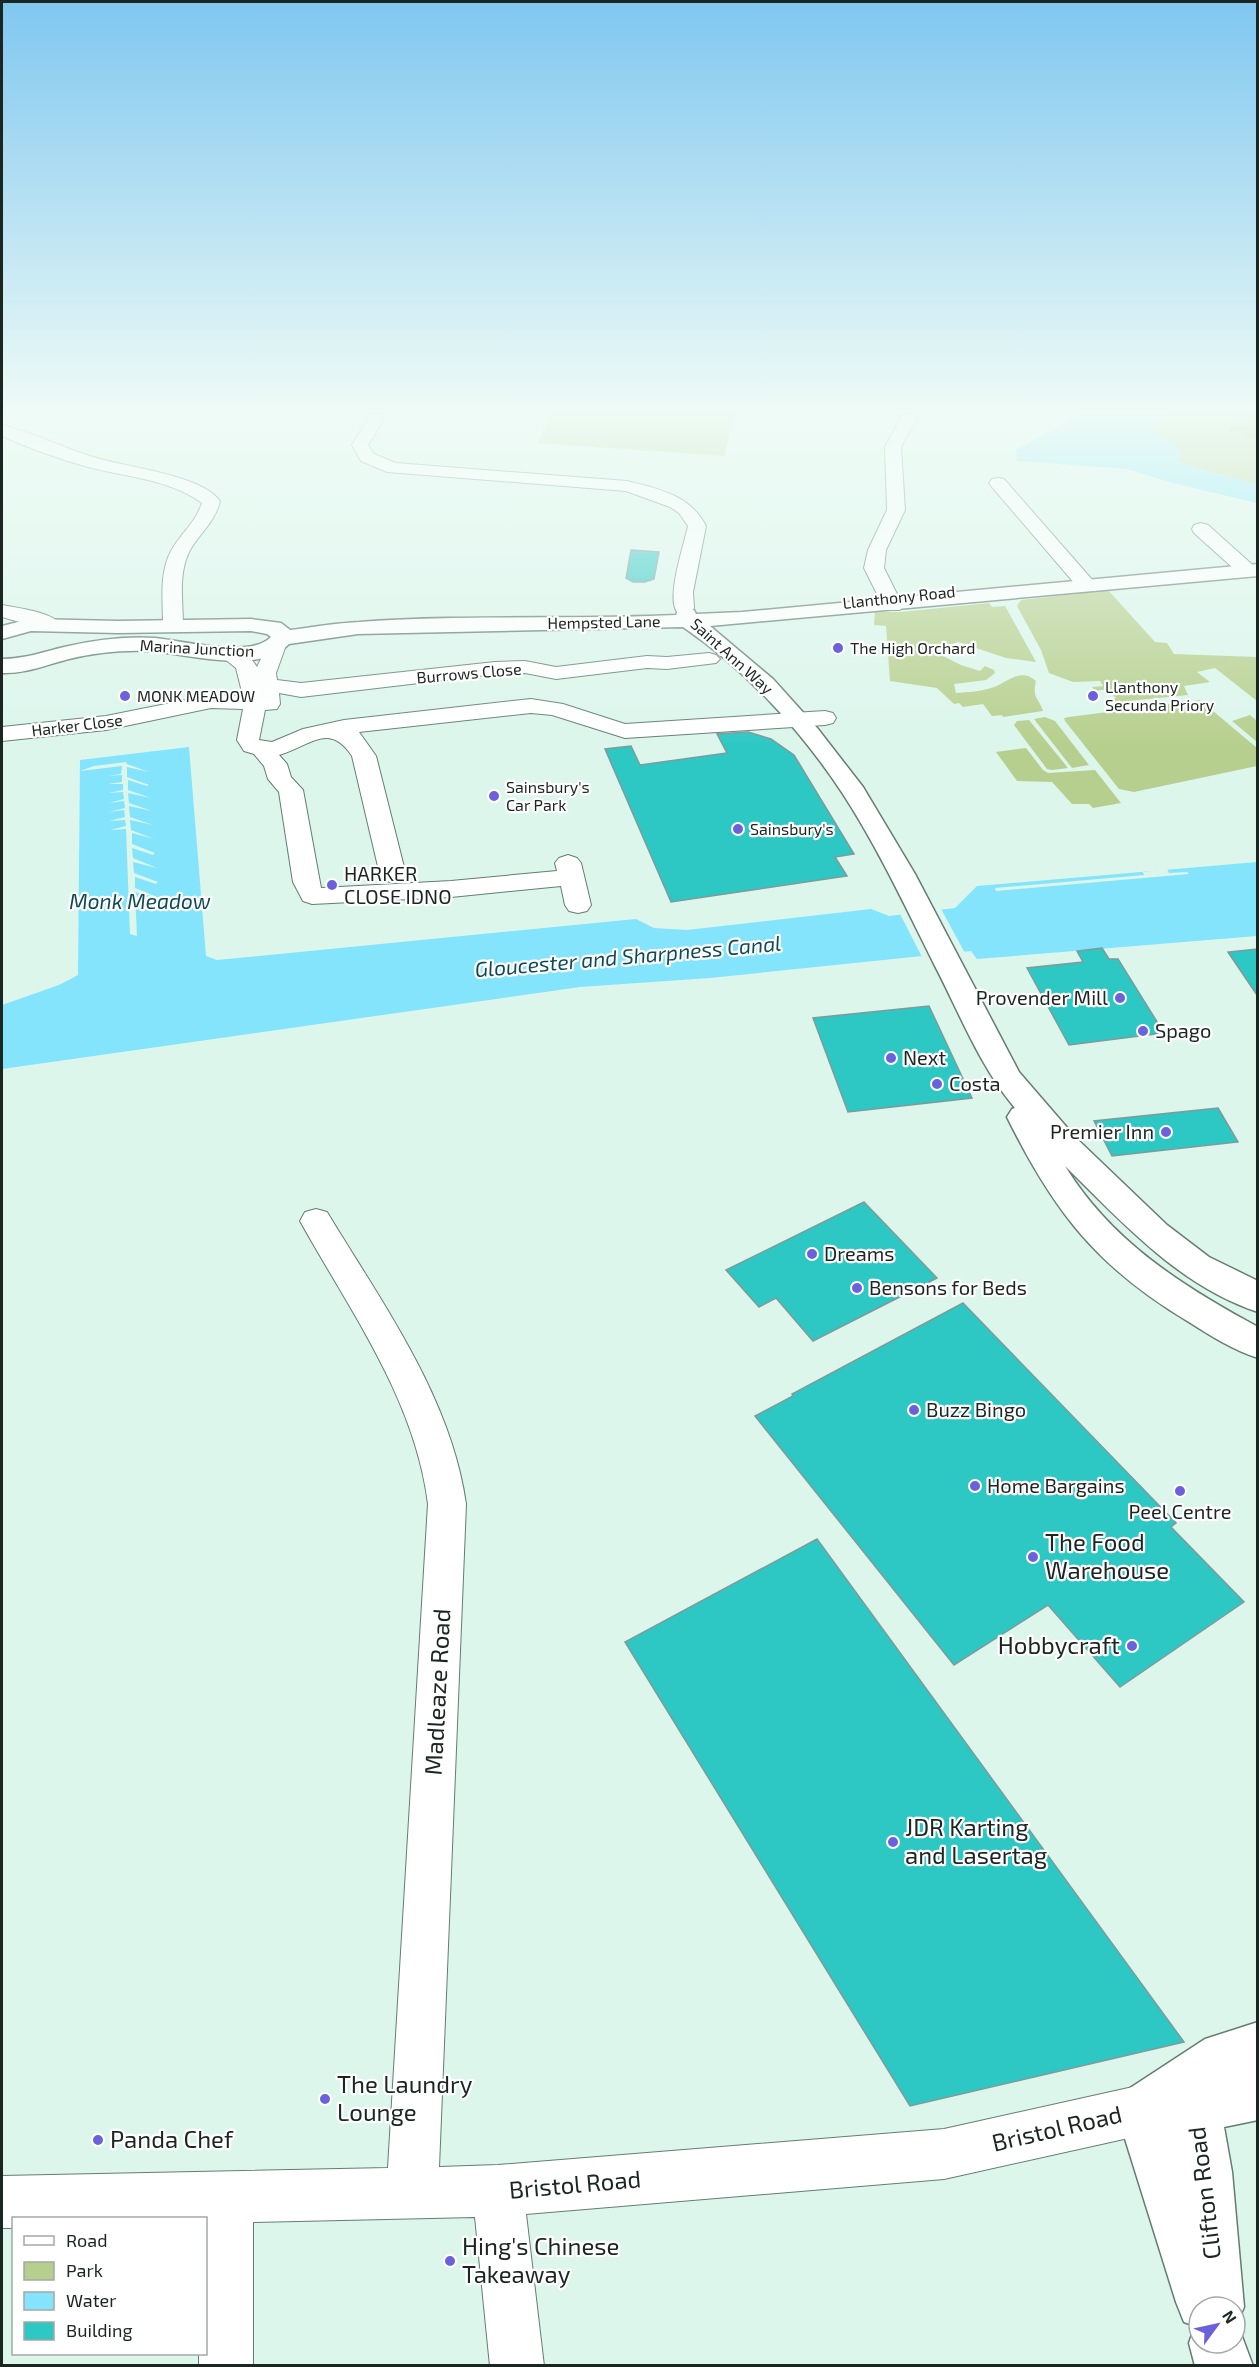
<svg xmlns="http://www.w3.org/2000/svg" width="1259" height="2367" font-family="'Exo 2',sans-serif">
  <style>
    .green { fill: #b7cf8e }
    .forest { fill: #98b75d }
    .water { fill: #83e4fc }
    .pier { fill: #dcf6ec }
    .building { fill: #2dc8c4; stroke: #7f9a99; stroke-width: 1.5 }
    .lines { fill: none; stroke-linecap: round; stroke-linejoin: round }
    .minor-casing { stroke: #657c73; stroke-width: 2 }
    .major-casing { stroke: #657c73; stroke-width: 3 }
    .minor { fill: #fff; fill-rule: evenodd }
    .major { fill: #fff; fill-rule: evenodd }
    .poi-dot { fill: #6b62db; stroke: #fff; stroke-width: 2 }
    .labels { text-anchor: middle; stroke-width: 4.5; stroke-linejoin: round; paint-order: stroke }
    .far-street-label { font-size: 16px; fill: #1b2521; stroke: #fff }
    .far-poi-label { font-size: 16px; fill: #1b2521; stroke: #fff; text-anchor: start }
    .poi-label { font-size: 20px; fill: #1b2521; stroke: #fff; text-anchor: start }
    .water-label { font-size: 21px; font-style: italic; fill: #0f4a56; stroke: #fff }
    .near-poi-label { font-size: 24px; fill: #1b2521; stroke: #fff; text-anchor: start }
    .near-street-label { font-size: 24px; fill: #1b2521; stroke: #fff }
  </style>
  <rect width="100%" height="100%" fill="#dcf6ec"/>
  <!-- green -->
  <path class="green" d="M553,414h183l-12,42 -187,-13z
    M1173,414h84v70l-50,-13 -31,-10 5,-4c-10,-17 -21,-16 -30,-28l8,-8z
    M1108,590l47,52 12,1 7,11 83,3v44l-42,-33 -18,4 13,10 -26,4 4,9 -79,8 -3,-3 10,-2 -9,-9 -12,2 -3,-4 11,-1 -3,-5 -27,1 -24,-9 -8,-23 -24,-44 4,-6z
    M989,603l3,4 13,-1 31,56 -30,-4 -48,-16 -25,9 28,14 19,6 5,-5 9,4 1,3 -9,7 -32,4 2,9c12,-1 23,-1 35,-5 15,-4 29,-22 45,-7 -4,18 2,15 7,30l-40,6 -1,-2 -10,1 -9,-12 -20,3 -4,-4 -5,1 -17,-16 -47,-7 -4,-55 -12,-1 1,-13h26z
    M1200,700l57,48v18l-123,26 -15,-3 -54,-68 -1,-3 5,-1z
    M1250,715l7,6v21l-25,-21z
    M1045,717l10,4 34,44 -17,3 -38,-49z
    M1029,720l39,48 -16,2 -5,-1 -33,-44 3,-4z
    M1026,748l17,22 5,3 47,-3 26,33 -28,5 -4,-4h-17l-20,-22 -35,-1 -21,-29z"/>
  <!-- forest -->
  <path class="forest" d="M1249,414h8v24l-8,1 -8,-8 -10,1 -3,-4z"/>
  <!-- water -->
  <path class="water" d="M1079,414h94c-7,4 -15,8 -22,15l9,7 6,2 13,12 3,6 -5,5 29,10 51,13v19l-84,-20 -46,-14 -110,-8 -1,-11 5,-3z
    M189,747l17,209 11,4 419,-41 18,9 33,2 184,-21 18,7 66,-8 22,-22 280,-24v74l-280,23 -6,-8 -261,27 -130,9 -578,82v-64l57,-20 19,-10 2,-215z"/>
  <!-- pier -->
  <path class="pier" d="M126,762l1,2 22,8 -22,-5v10l22,8 -2,1 -19,-6v10l23,8 -23,-5 1,10 23,8 -23,-5 1,11 23,8 -23,-5 1,10 23,9 -22,-6v11l23,9 -2,2 -21,-7 1,10 24,10 -24,-6 1,11 24,9 -2,2 -21,-7v11l24,10 -24,-6 2,44 -7,-2 -4,-105 -16,1 16,-4 -1,-6 -16,1 16,-4 -1,-7 -15,2 16,-4 -1,-7 -15,2 15,-4 -1,-7 -15,1 15,-3v-6h-15l14,-2v-7l-15,1 14,-2 1,-8 -42,5 14,-5z
    M1167,869l2,4 18,-1 2,2 -193,17 -1,-3 149,-13 -1,-3z
    M940,907l26,48 -43,4 -24,-47z"/>
  <!-- building -->
  <path class="building" d="M631,550l28,2 -5,27 -9,3h-12l-7,-4z
    M748,732l23,7 23,16 60,99 -19,3 12,19 -176,26 -66,-153 26,-3 9,19 87,-12 -10,-19z
    M1102,948l7,11h9l46,74 -95,12 -42,-77 56,-6 -6,-11z
    M1257,949v46l-29,-43z
    M929,1006l43,92 -124,14 -35,-94z
    M1218,1108l20,34 -126,14 -18,-35z
    M864,1202l73,76 -124,63 -37,-43 -17,9 -33,-37z
    M963,1303l213,220 -5,4 73,75 -124,85 -72,-82 -94,60 -199,-249 38,-20 -1,-2z
    M817,1539l367,503 -274,64 -285,-464z"/>
  <g class="lines">
    <defs>
      <path id="minor" d="M371,414h16l-19,31 6,9 22,9 231,18c32,8 63,14 79,45l-13,66 1,16 -3,4h-14c-11,-15 7,-67 11,-86l-9,-13 -9,-6 -44,-16 -239,-19 -26,-11 -9,-16z
        M903,414h16l-18,33 4,63 -19,40 -2,18 19,38 -3,4h-14l-3,-4 -19,-38 4,-18 19,-40 -2,-63z
        M2,425c30,7 59,22 88,31 32,11 111,18 130,45 -5,22 -21,32 -31,51 -11,23 -6,50 -6,74l-3,4 -7,2 -7,-2 -3,-4c0,-25 -4,-53 8,-75 10,-18 25,-29 31,-48 -33,-24 -76,-26 -114,-36 -29,-8 -59,-19 -86,-31z
        M998,478l6,1 91,104 3,4 -3,4h-14l-89,-104 -3,-4 3,-4z
        M1201,523l7,2 48,43v8h-14l-48,-43 -2,-4 2,-4z
        M2,605c15,3 51,7 59,20l-3,4 -7,2 -49,-14z
        M275,642l7,2 3,4 -9,25 1,7 24,3 194,-21 30,-1 31,6 91,-11 20,1 42,-4 7,2 4,4 -4,4 -49,6 -20,-1 -91,11 -31,-6 -30,1 -194,23 -22,-4 1,11 -3,5 -12,1 -6,30 13,2 31,-13 41,-9 187,-21 32,5 62,20 200,-13 8,2 3,5 -3,5 -8,2 -200,13 -73,-23 -21,-2 -172,19 17,24 30,119 -4,5 -9,3 -9,-3 -4,-5 -28,-119c-23,-35 -42,-10 -73,-1l8,9 4,13 12,13 18,98 130,-7 106,-10 -2,-8 4,-5 9,-3 9,3 4,5 10,42 -4,6 -9,2 -9,-2 -4,-6 -4,-19 -110,11 -139,7 -9,-3 -10,-19 -14,-90 -11,-13 -4,-13 -10,-12 -10,-3 -7,-11 6,-31 -32,-1 -105,22 -104,11v-14l104,-11 105,-21 32,1 -7,-28 -19,-15 4,-4c15,-4 28,5 36,18l11,-23z
        M316,1209l11,3c55,91 124,185 139,292l-27,663 59,-2 446,-36 198,-44 18,7 7,18 -7,18 -18,7 -198,44 -418,35 18,152h-54l-15,-149 -222,5v144h-54v-12h7v-136h-192v10h-12v-52l386,-8 40,-664c-13,-105 -78,-193 -128,-283l5,-9z"/>
      <path id="major" d="M1258,564v12l-548,50 63,53 45,50 45,58 52,87 104,198 57,66 91,87 42,32 49,24v31c-79,-26 -136,-90 -193,-146 46,75 117,120 193,161v31c-25,-8 -47,-22 -69,-36 -92,-55 -135,-110 -182,-205l5,-8 3,-1c-35,-41 -55,-94 -80,-142 -29,-58 -57,-118 -92,-172 -42,-64 -97,-124 -160,-167l-325,7 -69,10c-31,32 -102,9 -142,7 -26,-1 -53,2 -78,8 -23,6 -44,15 -67,14v-14c22,0 41,-7 62,-12 30,-7 61,-11 91,-9 30,3 94,21 116,-1l-4,-3 -16,-3 -133,2 -87,-2 -29,8v-13l28,-7 88,2 133,-2 30,4 9,7c23,-3 46,-7 69,-8 105,-8 211,-2 317,-7l2,-5 8,-1 8,1 2,4 46,-2z
        M1258,2022v98l-34,7 8,45 12,135 -7,16 16,43h-58l-6,-23 6,-17 -11,-4 -8,-20 -60,-192 8,-18 81,-53zM1199,2307h36v36h-36z"/>
    </defs>
    <!-- minor casing -->
    <use href="#minor" class="minor-casing"/>
    <!-- major casing -->
    <use href="#major" class="major-casing"/>
    <!-- minor -->
    <use href="#minor" class="minor"/>
    <!-- major -->
    <use href="#major" class="major"/>
  </g>
  <!-- sky -->
  <linearGradient id="sky" x2="0" y2="1"><stop stop-color="#7fc7f0"/><stop offset="0.55" stop-color="#effbf6"/><stop offset="1" stop-color="#effbf6" stop-opacity="0"/></linearGradient>
  <rect width="1259" height="746" fill="url(#sky)"/>
  <!-- markers -->
  <g class="poi-dot">
    <circle cx="838" cy="648" r="6"/>
    <circle cx="125" cy="696" r="6"/>
    <circle cx="1093" cy="696" r="6"/>
    <circle cx="494" cy="796" r="6"/>
    <circle cx="738" cy="829" r="6"/>
    <circle cx="332" cy="885" r="6"/>
    <circle cx="1120" cy="998" r="6"/>
    <circle cx="1143" cy="1031" r="6"/>
    <circle cx="891" cy="1058" r="6"/>
    <circle cx="937" cy="1084" r="6"/>
    <circle cx="1166" cy="1132" r="6"/>
    <circle cx="812" cy="1254" r="6"/>
    <circle cx="857" cy="1288" r="6"/>
    <circle cx="914" cy="1410" r="6"/>
    <circle cx="975" cy="1486" r="6"/>
    <circle cx="1180" cy="1491" r="6"/>
    <circle cx="1033" cy="1557" r="6"/>
    <circle cx="1132" cy="1646" r="6"/>
    <circle cx="893" cy="1842" r="6"/>
    <circle cx="325" cy="2099" r="6"/>
    <circle cx="98" cy="2140" r="6"/>
    <circle cx="450" cy="2261" r="6"/>
  </g>
  <g class="labels">
    <!-- far-street labels -->
    <g class="far-street-label">
      <text transform="translate(899 597) rotate(-6)" y="6">Llanthony Road</text>
      <text transform="translate(604 622) rotate(-1)" y="6">Hempsted Lane</text>
      <text transform="translate(197 648) rotate(3)" y="6">Marina Junction</text>
      <text transform="translate(732 656) rotate(42)" y="6">Saint Ann Way</text>
      <text transform="translate(469 673) rotate(-5)" y="6">Burrows Close</text>
      <text transform="translate(77 725) rotate(-7)" y="6">Harker Close</text>
    </g>
    <!-- far-poi labels -->
    <g class="far-poi-label">
      <text x="850" y="654">The High Orchard</text>
      <text x="1105" y="693">Llanthony<tspan x="1105" dy="18">Secunda Priory</tspan></text>
      <text x="137" y="702">MONK MEADOW</text>
      <text x="506" y="793">Sainsbury's<tspan x="506" dy="18">Car Park</tspan></text>
      <text x="750" y="835">Sainsbury's</text>
    </g>
    <!-- poi labels -->
    <g class="poi-label">
      <text x="344" y="881">HARKER<tspan x="344" dy="23">CLOSE IDNO</tspan></text>
      <text x="1108" y="1005" text-anchor="end">Provender Mill</text>
      <text x="1155" y="1038">Spago</text>
      <text x="903" y="1065">Next</text>
      <text x="949" y="1091">Costa</text>
      <text x="1154" y="1139" text-anchor="end">Premier Inn</text>
      <text x="824" y="1261">Dreams</text>
      <text x="869" y="1295">Bensons for Beds</text>
      <text x="926" y="1417">Buzz Bingo</text>
      <text x="987" y="1493">Home Bargains</text>
      <text x="1180" y="1519" text-anchor="middle">Peel Centre</text>
    </g>
    <!-- water labels -->
    <g class="water-label">
      <text x="140" y="909">Monk Meadow</text>
      <text transform="translate(628 957) rotate(-5)" y="7">Gloucester and Sharpness Canal</text>
    </g>
    <!-- near-poi labels -->
    <g class="near-poi-label">
      <text x="1045" y="1551">The Food<tspan x="1045" dy="28">Warehouse</tspan></text>
      <text x="1120" y="1654" text-anchor="end">Hobbycraft</text>
      <text x="905" y="1836">JDR Karting<tspan x="905" dy="28">and Lasertag</tspan></text>
      <text x="337" y="2093">The Laundry<tspan x="337" dy="28">Lounge</tspan></text>
      <text x="110" y="2148">Panda Chef</text>
      <text x="462" y="2255">Hing's Chinese<tspan x="462" dy="28">Takeaway</tspan></text>
    </g>
    <!-- near-street labels -->
    <g class="near-street-label">
      <text transform="translate(438 1692) rotate(-87)" y="8">Madleaze Road</text>
      <text transform="translate(1057 2129) rotate(-13)" y="8">Bristol Road</text>
      <text transform="translate(575 2185) rotate(-5)" y="8">Bristol Road</text>
      <text transform="translate(1205 2193) rotate(-97)" y="8">Clifton Road</text>
    </g>
  </g>
  <!-- border -->
  <rect width="1259" height="2367" fill="none" stroke="#1b2521" stroke-width="6"/>
  <!-- legend -->
  <rect x="12" y="2217" width="195" height="138" fill="#ffffff" stroke="#a4a8a6" stroke-width="1.5"/>
  <rect x="24" y="2236" width="30" height="9" fill="#ffffff" stroke="#a4a8a6" stroke-width="1.5"/>
  <text x="66" y="2247" font-size="18" fill="#1b2521">Road</text>
  <rect x="24" y="2262" width="30" height="18" fill="#b7cf8e" stroke="#a4a8a6" stroke-width="1.5"/>
  <text x="66" y="2277" font-size="18" fill="#1b2521">Park</text>
  <rect x="24" y="2292" width="30" height="18" fill="#83e4fc" stroke="#a4a8a6" stroke-width="1.5"/>
  <text x="66" y="2307" font-size="18" fill="#1b2521">Water</text>
  <rect x="24" y="2322" width="30" height="18" fill="#2dc8c4" stroke="#a4a8a6" stroke-width="1.5"/>
  <text x="66" y="2337" font-size="18" fill="#1b2521">Building</text>
  <!-- north arrow -->
  <g transform="translate(1217 2325) rotate(57)"><circle r="28" fill="#ffffff" stroke="#a4a8a6" stroke-width="1.5"/>
  <path d="M0-4.5L10 22L0 15L-10 22Z" fill="#6b62db"/>
  <text y="-9" font-size="16" font-weight="bold" text-anchor="middle" fill="#1b2521">N</text>
  </g>
</svg>
